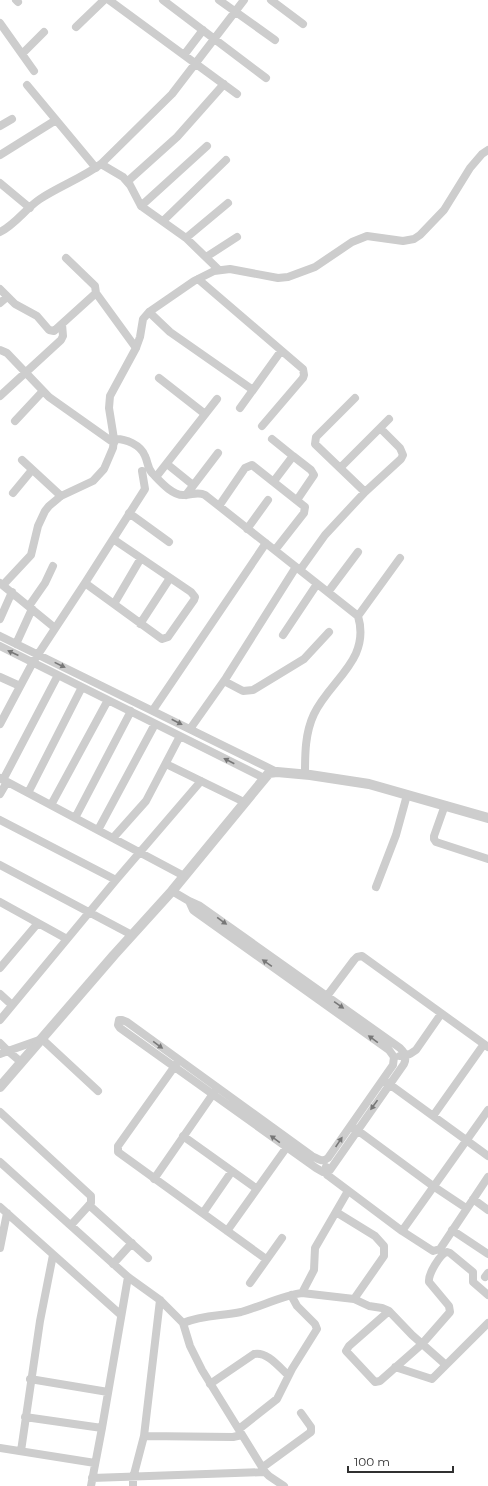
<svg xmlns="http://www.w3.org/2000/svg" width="488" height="1486" font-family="Montserrat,sans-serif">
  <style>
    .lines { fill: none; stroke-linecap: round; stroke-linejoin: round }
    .minor { stroke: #cdcdcd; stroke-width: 8 }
    .tertiary { stroke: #cdcdcd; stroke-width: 10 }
    .oneway { fill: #777 }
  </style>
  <rect width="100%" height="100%" fill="#fff"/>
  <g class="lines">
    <!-- minor -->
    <path class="minor" d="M16,0l2,2
      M109,0l128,94
      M163,0l103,78
      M219,0l56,40
      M271,0l32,24
      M0,23l34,48
      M76,27l28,-27
      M22,54l22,-22
      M184,55l19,-25
      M27,85l69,83
      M0,126l12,-7
      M0,155l56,-35
      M101,164l22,13 7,8 11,21 45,32 33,32
      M128,181l49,-44 47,-53
      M0,183l30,25
      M141,206l66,-60
      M163,221l63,-61
      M0,232c16,-8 25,-23 40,-33 20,-13 42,-21 61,-35l71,-70 72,-94
      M186,238l42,-35
      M206,257l31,-20
      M198,279l105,90 1,6 -1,3 -41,48
      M0,289l15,15 22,12 12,14 5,1 42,-38 -1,-7 -29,-28
      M96,293l40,55
      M0,303l7,-6
      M149,312l21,20 83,58
      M0,350l7,3 42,44 65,46
      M159,378l46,36
      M0,396l61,-56 2,-4 -1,-12
      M240,408l41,-57
      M15,421l28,-30
      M114,439c11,-1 27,6 31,17 3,6 2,11 7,17 7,7 20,23 32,22 8,0 14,-4 21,0l153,121c13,44 -28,64 -44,98 -9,19 -9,40 -9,60
      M272,439l21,17 -19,25
      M293,456l18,14 3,5 -17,25
      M22,460l39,36
      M167,464l26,21
      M340,468l49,-49
      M156,477l61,-78
      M365,492l36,-33 2,-4 -3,-7 -20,-20
      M13,493l19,-23
      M186,495l32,-42
      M219,506l26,-38 7,-3 53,42 -1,6 -29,37
      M129,513l40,29
      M247,529l21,-29
      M300,570l25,-35 40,-43 -50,-48 1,-7 39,-39
      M0,583l55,45
      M85,583l77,56 6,-2 26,-37 1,-3 -4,-5 -78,-53
      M3,585l28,-30 7,-29 7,-15 4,-5 12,-10 32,-15 11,-12 9,-21 1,-9 -5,-31 1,-12 26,-48 4,-11 3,-18 6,-7 45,-31 20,-10 16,-2 48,9 10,-1 27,-10 37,-25 15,-6 36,5 11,-2 6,-4 24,-25 26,-42 12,-14 6,-4
      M328,592l30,-40
      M114,604l27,-46
      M29,606l16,-23 8,-17
      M358,616l42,-58
      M0,619l12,-27
      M140,624l30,-46
      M283,635l34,-51
      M0,636l277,136
      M16,644l16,-35
      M0,646l264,132
      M0,677l20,9
      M224,681l19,10 10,-1 51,-31 25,-27
      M153,710l113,-167
      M0,724l33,-62 52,-79 60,-94 -3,-18
      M190,729l36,-51 70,-111
      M166,764l78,38
      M0,778l184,98
      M3,780l55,-105
      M28,793l54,-106
      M0,794l7,-12
      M51,805l57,-105
      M445,805l-11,31v3l2,3 52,17
      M75,818l56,-107
      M0,820l116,60
      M98,830l57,-106
      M113,838l33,-37 34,-65
      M0,865l132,70
      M376,887l20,-52 11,-40
      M172,891l17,10 11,5 200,142c5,5 7,9 4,16l-74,106 -7,2 -7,-4 -196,-140 -2,-3 1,-5h3l5,2 185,134c6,3 10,7 16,2l65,-93 1,-8 -5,-7 -192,-137 -4,-3 -4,-9
      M0,902l67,37
      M0,968l38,-45
      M0,994l12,11
      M324,1000l30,-40 3,-3 5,-1 126,91
      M0,1020l116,-140 85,-99
      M0,1043l8,8 34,-12 56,52
      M0,1054l8,-3 13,11
      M400,1056l10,-2 6,-4 25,-36
      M177,1063l-59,83v6l148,107
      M385,1081l103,75
      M0,1112l91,84v7l-20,22
      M433,1116l51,-72
      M353,1127l80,59 33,22
      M183,1136l74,53
      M0,1162l128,115 32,23 23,23 7,23 12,24 63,102 4,4 15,10
      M326,1167l1,8 3,2 72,54 31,20 7,-2 48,-72
      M154,1179l61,-88
      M473,1199l15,11
      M89,1205l59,53
      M0,1207l121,108
      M336,1212l39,24 9,10v10l-30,43
      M203,1213l29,-42
      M452,1230l36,24
      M227,1231l62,-87
      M402,1231l86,-121
      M0,1248l7,-35
      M113,1264l19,-21
      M485,1277l3,-4
      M250,1283l32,-45
      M302,1293l12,-23 1,-22 33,-57
      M389,1311l-40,35 -3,5 29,31 5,-1 42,-37 28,-32 -1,-6 -20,-24c-1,-8 11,-28 18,-30l3,1 23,19v10l15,13
      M183,1323c19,-8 38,-7 58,-11 19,-5 42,-17 61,-19l52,6 15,7 13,2 7,3 23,24 34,30 42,-42
      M395,1367l37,12 14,-14
      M30,1379l78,13
      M210,1384l44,-30c13,-3 25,13 34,21
      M25,1417l77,11
      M239,1429l38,-30 15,-30 25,-40 -2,-5 -18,-18 -6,-11
      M144,1436l89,1 9,-2
      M0,1448l95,15
      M21,1451l19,-130 13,-66
      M263,1467l48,-35v-5l-10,-14
      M92,1478l173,-6
      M91,1486l11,-58 26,-151
      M133,1486v-8l11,-42 16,-136"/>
    <!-- tertiary -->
    <path class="tertiary" d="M0,1087l114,-132 58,-64 97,-118 8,-1 33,3 59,9 119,34"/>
  </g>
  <!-- one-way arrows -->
  <defs><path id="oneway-solid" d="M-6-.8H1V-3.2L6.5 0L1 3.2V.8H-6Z"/></defs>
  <g class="oneway">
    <use href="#oneway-solid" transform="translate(13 653) rotate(-155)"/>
    <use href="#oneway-solid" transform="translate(60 665) rotate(26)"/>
    <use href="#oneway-solid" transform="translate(177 722) rotate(27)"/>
    <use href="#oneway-solid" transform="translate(229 761) rotate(-153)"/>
    <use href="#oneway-solid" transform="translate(222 921) rotate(36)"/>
    <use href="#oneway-solid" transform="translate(267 963) rotate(-145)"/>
    <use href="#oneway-solid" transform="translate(339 1005) rotate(35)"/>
    <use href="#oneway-solid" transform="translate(373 1039) rotate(-144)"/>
    <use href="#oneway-solid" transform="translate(158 1045) rotate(36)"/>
    <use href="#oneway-solid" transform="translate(374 1105) rotate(126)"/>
    <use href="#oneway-solid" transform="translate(275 1139) rotate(-144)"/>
    <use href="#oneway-solid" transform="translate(339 1142) rotate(-56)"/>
  </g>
  <!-- scale -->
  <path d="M348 1466v6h105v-6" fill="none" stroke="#303030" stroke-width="2"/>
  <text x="354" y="1466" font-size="12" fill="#303030" stroke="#ffffff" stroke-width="3" paint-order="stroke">100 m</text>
</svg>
